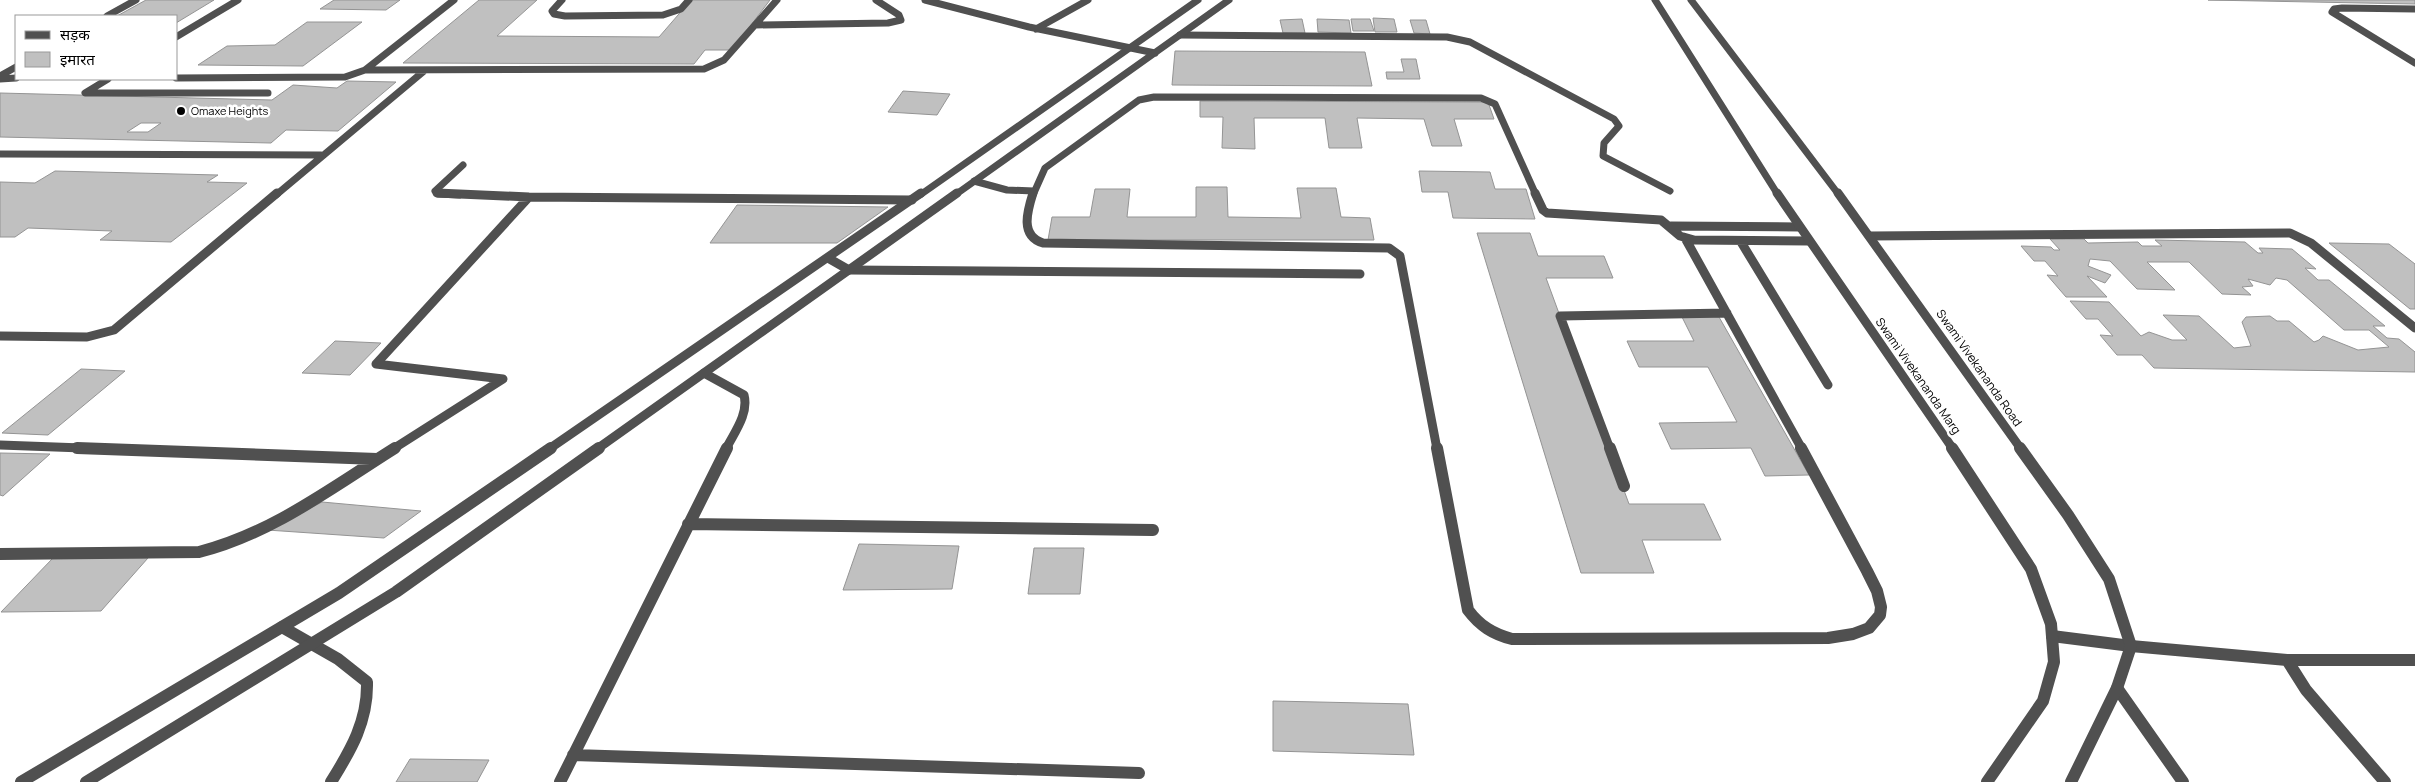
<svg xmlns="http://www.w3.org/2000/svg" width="2415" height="782" font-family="Manrope,'Noto Sans Devanagari',sans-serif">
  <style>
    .building { fill: #c0c0c0; stroke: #949494; fill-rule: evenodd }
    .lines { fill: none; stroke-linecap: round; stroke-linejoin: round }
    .service-far2 { stroke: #505050; stroke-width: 7 }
    .service-far1 { stroke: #505050; stroke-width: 9 }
    .service { stroke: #505050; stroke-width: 12 }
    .minor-far2 { stroke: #505050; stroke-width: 7 }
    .minor-far1 { stroke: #505050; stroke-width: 9 }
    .minor { stroke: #505050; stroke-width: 12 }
    .tertiary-far2 { stroke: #505050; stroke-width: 7 }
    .tertiary-far1 { stroke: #505050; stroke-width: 9 }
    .tertiary { stroke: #505050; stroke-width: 12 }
    .poi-dot { fill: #000; stroke: #fff; stroke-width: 2 }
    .labels { text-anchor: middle; stroke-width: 5; stroke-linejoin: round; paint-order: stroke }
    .far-poi-label { font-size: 11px; fill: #000; stroke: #fff; text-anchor: start }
    .street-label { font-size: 12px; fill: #000; stroke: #fff }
  </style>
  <rect width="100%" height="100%" fill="#fff"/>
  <!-- building -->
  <path class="building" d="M146,0h68l-38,23v-7h-59z
    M334,0h66l-14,10 -66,-1z
    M479,0h58l-40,36 162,1 32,-37h79l-38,50h-27l-11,14 -291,-1z
    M2208,0h207v4z
    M1373,18l21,1 3,13h-22z
    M1302,19l3,14h-22l-3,-13z
    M1317,19l32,1 2,13 -33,-1z
    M1351,19h19l4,12h-21z
    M1410,20h16l4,14 -16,-1z
    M307,22h55l-59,44 -105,-1 29,-19 48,-1z
    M1175,51l190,1 7,34 -200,-1z
    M1401,59h15l4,20h-33l-1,-7h18z
    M347,81l49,1 -58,49 -52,-1 -15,13 -271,-6v-44l272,7 21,-15 44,3zM141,123h20l-13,9h-21z
    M903,91l47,3 -13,21 -49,-3z
    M1200,101l288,1 6,17h-40l8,27h-30l-8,-27 -67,-1 5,30h-33l-4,-30h-71l1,31 -33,-1 1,-31h-23z
    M55,171l163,4 -11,7 40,1 -76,59 -71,-2 12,-9 -84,-3 -13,9h-15v-55l35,1z
    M1419,171l71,1 5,17h31l9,30 -82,-1 -5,-26h-26z
    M1196,187h31l1,30 73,1 -4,-30h39l5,29 29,1 4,22h-326l4,-23h38l5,-28h35l-3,28h69z
    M737,205l151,2 -51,36h-127z
    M1477,233h53l8,23h66l9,22h-67l83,226h75l17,36h-79l12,33h-73z
    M2050,239h34l4,4 50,-1 4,4h20l-7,-6 90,2 13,11h5l-4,-5 33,1 24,20 -11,-1 13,12h11l56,46h-12l14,12 12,1 16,13v20l-261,-4 -12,-13h-25l-17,-20 13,1 -15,-17h-12l-16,-18 39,1 32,34 8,-4 23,8h15l-24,-25 36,1 35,32 17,-2 -9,-24 4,-5 24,-1 7,5h12l25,21 5,-2 4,-4 35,14 31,-3 -20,-17h-25l-57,-50 -11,-2 -6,7 -22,-6 5,7 -11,1 9,8 -29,-1 -33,-32h-42l28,28 -38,-1 -27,-28 -20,-2 -2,7 23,9 -6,8 -18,-7 20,21h-41l-19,-22 11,1 -13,-15h-11l-13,-15 30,1 3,3h6z
    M2329,243l60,1 26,20v45h-5z
    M1682,317h37l90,158 -44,1 -14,-28 -80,1 -12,-26 78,-1 -29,-55h-69l-12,-26h67z
    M335,341l46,2 -31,32 -48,-2z
    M81,369l44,2 -77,64 -46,-2z
    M0,453l50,1 -47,42 -3,-1z
    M322,502l99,9 -37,27 -117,-8z
    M859,544l100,2 -7,43 -109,1z
    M1034,548h50l-4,46h-52z
    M53,558h95l-47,53 -100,1z
    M1273,701l135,3 6,51 -141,-4z
    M410,759l79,1 -12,22h-81z"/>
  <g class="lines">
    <!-- service-far2 -->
    <path class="service-far2" d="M2415,9l-73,-1 -8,1 -2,3 83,51
      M1180,35l267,2 23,5 144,77 5,7 -15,17 -1,13 67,35"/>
    <!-- service-far1 -->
    <path class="service-far1" d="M1870,236l420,-3 21,10 104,85
      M849,270l511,4"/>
    <!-- service -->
    <path class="service" d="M282,627l56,32 29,23c1,39 -16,68 -36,100"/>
    <!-- minor-far2 -->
    <path class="minor-far2" d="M562,0l-10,11 2,3 11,2 98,-1 18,-6 8,-9
      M925,0l104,27 126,26
      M107,16l29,-16
      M755,25l133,-2 13,-3 -2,-5 -23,-15
      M1036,29l52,-29
      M176,37l62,-37
      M365,70l339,-1 20,-9 53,-60
      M0,76l16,-9
      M176,78l169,-1 20,-7 89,-70
      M0,79l16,-1
      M108,79l-23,14h183
      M0,154l321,1
      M974,181l33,9 27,1
      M276,195l148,-124
      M459,195l-21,-1 -3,-3 28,-26
      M1033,195l12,-27 94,-68 15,-3 327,1 14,6 41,91"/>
    <!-- minor-far1 -->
    <path class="minor-far1" d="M437,193l92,4 383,3
      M1033,193c-6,19 -13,43 10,50l346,5 11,8 37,193
      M1535,193l8,17 4,3 114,7 19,16 14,4 115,1
      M1671,226l128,1
      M1685,238l117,211
      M1741,242l87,143
      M828,258l21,12
      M0,336l87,1 27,-7 163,-137
      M376,364l153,-167
      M376,364l127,15 -110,70
      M704,373l40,22c5,19 -10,38 -18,54
      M0,445l110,4
      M1610,449l-50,-133 167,-3"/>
    <!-- minor -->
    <path class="minor" d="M77,448l300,11
      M1437,448l31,162c12,16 25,24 44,29l316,-1 25,-4 16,-6 11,-13 1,-8 -4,-16 -10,-20 -66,-123
      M1610,448l14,38
      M688,524l465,6
      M0,554l199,-2c72,-18 134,-65 196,-104
      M2052,636l79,10 156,14h128
      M2287,660l19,30 79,92
      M2117,688l66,94
      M573,755l566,18
      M560,782l167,-334"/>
    <!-- tertiary-far2 -->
    <path class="tertiary-far2" d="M1655,0l123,195
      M1691,0l148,195
      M920,195l278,-195
      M955,195l274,-195"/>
    <!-- tertiary-far1 -->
    <path class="tertiary-far1" d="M1777,193l176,256
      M1838,193l183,256
      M549,449l372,-256
      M597,449l360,-256"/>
    <!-- tertiary -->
    <path class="tertiary" d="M1952,448l79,121 20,55 3,38 -11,39 -56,81
      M2020,448l48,67 41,64 22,67 -14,42 -46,94
      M21,782l318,-189 212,-145
      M86,782l310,-190 203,-144"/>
  </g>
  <!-- markers -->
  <circle class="poi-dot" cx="181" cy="111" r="5"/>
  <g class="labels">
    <!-- far-poi labels -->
    <g class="far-poi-label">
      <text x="191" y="115">Omaxe Heights</text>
    </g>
    <!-- street labels -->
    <g class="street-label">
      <text transform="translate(1979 368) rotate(55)" y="4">Swami Vivekananda Road</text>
      <text transform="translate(1918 376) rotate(55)" y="4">Swami Vivekananda Marg</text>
    </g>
  </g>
  <!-- legend -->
  <rect x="15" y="15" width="162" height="65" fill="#ffffff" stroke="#999999"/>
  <rect x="25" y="31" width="25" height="8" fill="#505050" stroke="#999999"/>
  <text x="60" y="40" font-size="15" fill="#000000">सड़क</text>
  <rect x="25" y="52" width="25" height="15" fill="#c0c0c0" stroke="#999999"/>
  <text x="60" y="65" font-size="15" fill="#000000">इमारत</text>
</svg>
